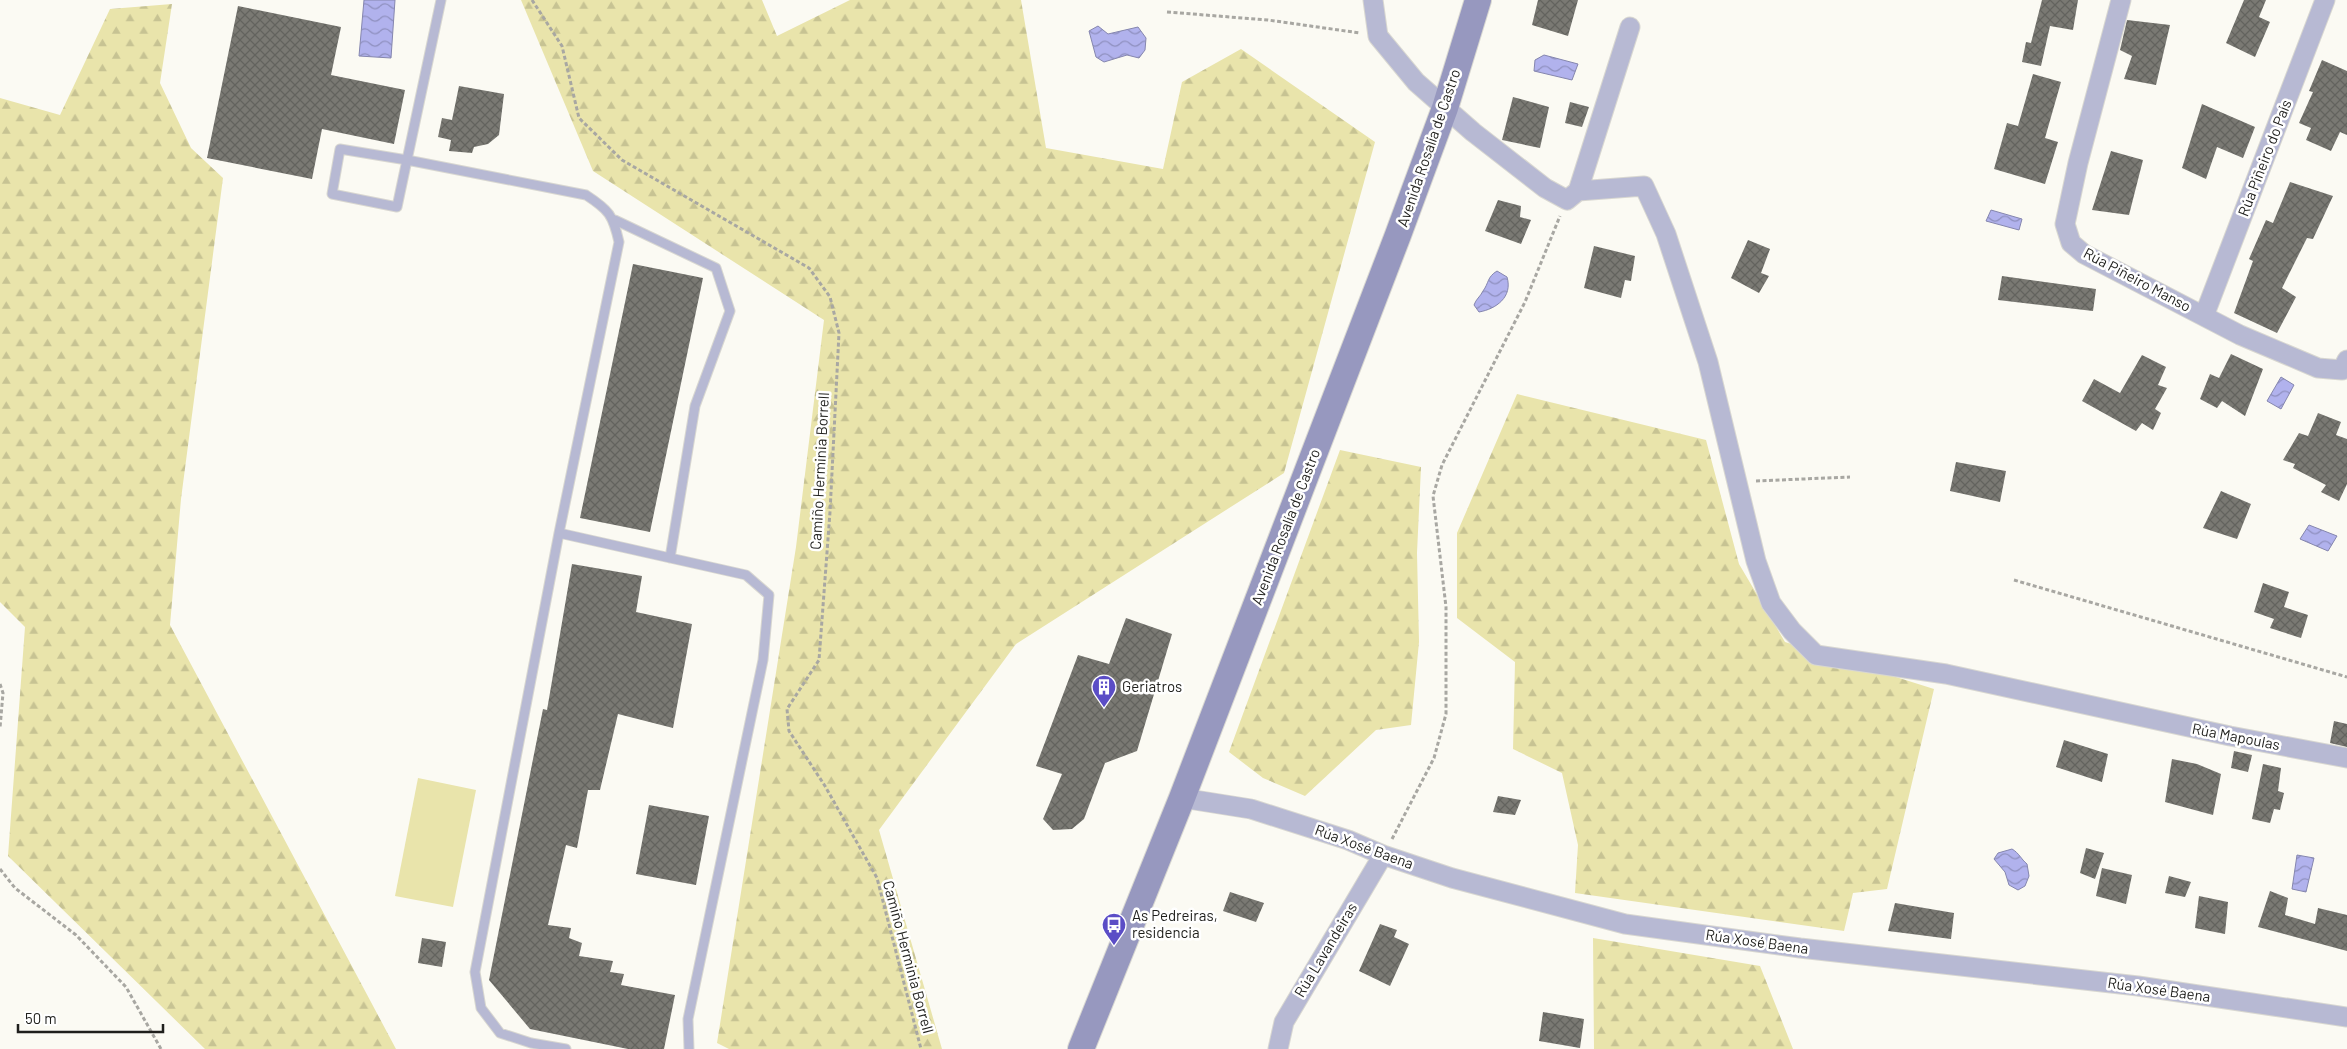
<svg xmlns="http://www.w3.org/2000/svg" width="2347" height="1049" font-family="Barlow,sans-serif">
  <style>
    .green { fill: #e9e4ab }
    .forest { fill: url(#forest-firs) }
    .water { fill: url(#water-waves); stroke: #8586ae }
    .building { fill: url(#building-cross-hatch) }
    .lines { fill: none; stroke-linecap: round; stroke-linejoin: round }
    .lane-casing { stroke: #d8d7d1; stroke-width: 11 }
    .street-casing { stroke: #d8d7d1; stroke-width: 21 }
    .secondary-casing { stroke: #d8d7d1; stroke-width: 28 }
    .path { stroke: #a8a7a2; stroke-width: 3; stroke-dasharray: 4 2.5; stroke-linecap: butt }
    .lane { stroke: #b7b9d3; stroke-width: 9 }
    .street { stroke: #b7b9d3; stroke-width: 19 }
    .secondary { stroke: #9798bf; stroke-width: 26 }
    .labels { text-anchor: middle; stroke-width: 5; stroke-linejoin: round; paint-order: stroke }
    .street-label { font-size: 15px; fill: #1f1f1c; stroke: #fff }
    .poi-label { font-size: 15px; fill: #1f1f1c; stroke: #fff; text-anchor: start }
  </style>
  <defs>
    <pattern id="forest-firs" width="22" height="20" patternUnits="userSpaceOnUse" patternTransform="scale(1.25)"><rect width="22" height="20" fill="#e9e4ab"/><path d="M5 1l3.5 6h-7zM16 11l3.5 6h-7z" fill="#c7c393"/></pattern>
    <pattern id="water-waves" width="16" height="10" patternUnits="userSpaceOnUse" patternTransform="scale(1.25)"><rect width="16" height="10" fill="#b1b2ed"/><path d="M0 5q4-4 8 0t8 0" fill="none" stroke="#8f90bf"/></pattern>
    <pattern id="building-cross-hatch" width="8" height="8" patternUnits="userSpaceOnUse" patternTransform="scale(1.25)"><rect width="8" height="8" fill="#7a7973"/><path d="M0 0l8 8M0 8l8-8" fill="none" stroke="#63635e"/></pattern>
  </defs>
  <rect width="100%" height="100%" fill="#fbfaf3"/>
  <!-- green -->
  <path class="green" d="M418,778l58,12 -23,117 -58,-11z"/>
  <!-- forest -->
  <path class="forest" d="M521,0h241l15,36 73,-36h171l25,148 117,21 19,-87 59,-33 134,93 -91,331 -268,171 -137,186 63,219h-213l-12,-6 79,-496 28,-227 -231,-149z
    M172,4l-12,79 31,65 32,30 -42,321 -11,126 226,424h-191l-197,-193 17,-229 -25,-25v-504l60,17 50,-106z
    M1517,394l189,46 33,124 46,78 149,47 -47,200 -34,4 -9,38 -269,-38 3,-48 -16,-72 -49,-24 2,-87 -58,-44v-85z
    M1340,450l81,17 -4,86 2,89 -8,83 -35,5 -71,66 -42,-18 -34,-26z
    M1593,938l167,28 33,83h-199z"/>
  <!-- water -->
  <path class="water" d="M364,0h31l-4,58 -32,-2z
    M1098,26l10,8 30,-7 8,11 -1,12 -6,8 -12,-3 -23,7 -8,-5 -7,-26z
    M1544,55l34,9 -6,16 -38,-9 1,-11z
    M1991,210l31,9 -3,11 -33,-9z
    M1497,271l10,6c6,20 -11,32 -28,35l-5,-7c2,-6 6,-8 9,-14 6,-8 4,-14 14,-20z
    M2281,377l13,8 -13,24 -14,-8z
    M2309,525l28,11 -9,15 -28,-12z
    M2012,849c7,4 9,10 15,15l2,12 -4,10 -7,4 -9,-5 -4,-13 -11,-13 4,-6z
    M2297,855l17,3 -8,34 -14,-3z"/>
  <!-- building -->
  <path class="building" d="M1538,0h40l-10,36 -36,-11z
    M2042,0h36l-5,30 -23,-4 -9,40 -19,-4 4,-20 5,1z
    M2244,0h22l-7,17 11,5 -15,35 -29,-14z
    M238,6l103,21 -10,48 74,15 -11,54 -72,-15 -10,50 -105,-21z
    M2127,20l43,5 -14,60 -32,-6 8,-23 -12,-6z
    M2322,60l25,11v64l-7,-3 -9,19 -25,-11 5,-12 -12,-5 14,-31 -4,-1z
    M2033,74l28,8 -16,56 13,4 -13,42 -51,-15 13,-46 11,3z
    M459,86l45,8 -5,41 -11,9 -14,3 -2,6 -23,-2 2,-11 -13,-3 4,-19 10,2z
    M1513,97l36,10 -9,41 -38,-8z
    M1570,102l19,5 -7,20 -17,-4z
    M2202,104l53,23 -12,31 -26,-11 -11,32 -24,-11z
    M2111,151l32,9 -14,55 -37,-5z
    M2290,182l43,14 -20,43 -6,-1 -25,50 14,9 -19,36 -43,-20 19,-52 -4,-2 17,-39 7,3z
    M1498,200l23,6 -1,11 11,3 -10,24 -36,-13z
    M1748,240l22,9 -9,24 8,3 -10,17 -28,-15z
    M1594,246l41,10 -4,25 -6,-1 -4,18 -37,-10z
    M633,264l70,14 -53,254 -70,-14z
    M2002,276l94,13 -3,22 -95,-11z
    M2231,354l32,15 -18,47 -23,-15 -5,7 -17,-9 10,-25 9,4z
    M2142,355l24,12 -8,18 9,3 -12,21 6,4 -8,17 -11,-7 -6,8 -54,-30 12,-22 26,14z
    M2318,413l23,9 -5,13 11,4v45l-8,17 -18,-9 5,-7 -33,-17 2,-4 -12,-4 16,-27 9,3z
    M1956,462l50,9 -6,31 -50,-11z
    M2221,491l30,13 -14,35 -34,-11z
    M572,564l70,12 -6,36 56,12 -19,104 -55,-14 -18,76h-12l-11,58 -11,-3 -18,80 23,3 -2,10 13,5 -3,13 34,5 -3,11 14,2 -3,11 54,10 -11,54h-36l-98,-20 -41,-49 54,-271 4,1z
    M2263,583l26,9 -5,15 24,8 -7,23 -31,-10 4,-9 -20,-7z
    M1126,618l46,16 -35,117 -32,12 -21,56 -12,10 -19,1 -10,-11 19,-45 -26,-8 42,-111 31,9z
    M2334,721l13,3v23l-17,-4z
    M2064,740l44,14 -6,28 -46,-15z
    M2234,751l18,4 -4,17 -17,-4z
    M2172,759l25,5 24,10 -8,41 -48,-13z
    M2263,764l18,4 -3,23 6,2 -4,17 -6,-1 -4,14 -18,-4z
    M1498,796l23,4 -6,15 -22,-3z
    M649,805l60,11 -13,69 -60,-11z
    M2086,848l18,5 -9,26 -15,-6z
    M2102,868l30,7 -6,29 -30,-8z
    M2169,876l22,6 -6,15 -20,-4z
    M2270,891l18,7 -3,17 30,9 3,-16 29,7v36l-89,-24z
    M1230,892l34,11 -8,19 -33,-11z
    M2199,896l29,6 -3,32 -30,-6z
    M1895,903l59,10 -3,26 -63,-8z
    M1380,924l17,6 -3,7 15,7 -19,42 -31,-15z
    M422,938l24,4 -4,25 -24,-4z
    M1543,1012l41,7 -4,29 -41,-7z"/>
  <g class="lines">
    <defs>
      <path id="lane" d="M441,0c-15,69 -30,138 -44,207l-65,-13 8,-45 67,11 179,35c23,15 27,20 33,47l-60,291
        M615,220l101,48 14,43 -35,95 -25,152
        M566,1049l-35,-6 -31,-10 -19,-25 -6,-36 84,-439 187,42 23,20 -6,65 -75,359 1,30"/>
      <path id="street" d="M1373,0l5,36 38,46 57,50 72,56 22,12 11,-9 66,-5 22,48 42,128 48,199 15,42 21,28 24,24 130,19 284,62 117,22
        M2121,0l-43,163 -13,61 6,19 13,11 156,81 78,33 24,2 5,-10
        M1578,191l52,-164
        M2204,316l121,-316
        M1182,798l69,11 97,31 35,15 69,23 173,46 175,24 338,38 209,31
        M1278,1049l6,-27 99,-167"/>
      <path id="secondary" d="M1081,1049l101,-251 216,-563 47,-127 33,-108"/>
    </defs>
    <!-- lane casing -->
    <use href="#lane" class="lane-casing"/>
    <!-- street casing -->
    <use href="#street" class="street-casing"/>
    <!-- secondary casing -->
    <use href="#secondary" class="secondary-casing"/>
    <!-- path -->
    <path class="path" d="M532,0l30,46 17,72 43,42 187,108 21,29 9,36 -9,179 -11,148 -32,49 2,22 36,55 52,92 44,171
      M1167,12l101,8 92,13
      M1756,481l94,-4
      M2014,580l333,97
      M0,684l3,9 -3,35
      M1392,839l42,-81 12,-44v-107l-13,-111 9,-31 83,-163 35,-86
      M0,869l15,19 61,47 50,52 35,62"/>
    <!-- lane -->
    <use href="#lane" class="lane"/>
    <!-- street -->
    <use href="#street" class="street"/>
    <!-- secondary -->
    <use href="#secondary" class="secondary"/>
  </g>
  <!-- icons -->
  <defs>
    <symbol id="building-pin" viewBox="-11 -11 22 30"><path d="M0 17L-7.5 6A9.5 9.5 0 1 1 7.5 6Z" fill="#5b4dc6" stroke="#fff"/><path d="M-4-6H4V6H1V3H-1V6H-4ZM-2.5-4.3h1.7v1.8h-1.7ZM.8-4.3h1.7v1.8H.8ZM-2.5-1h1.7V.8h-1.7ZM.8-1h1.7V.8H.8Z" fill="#fff"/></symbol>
    <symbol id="bus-pin" viewBox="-11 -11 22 30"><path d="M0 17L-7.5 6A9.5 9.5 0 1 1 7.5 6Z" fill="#5b4dc6" stroke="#fff"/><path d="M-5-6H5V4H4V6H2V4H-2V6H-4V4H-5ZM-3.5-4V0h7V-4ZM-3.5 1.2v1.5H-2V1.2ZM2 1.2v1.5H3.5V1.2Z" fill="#fff"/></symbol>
  </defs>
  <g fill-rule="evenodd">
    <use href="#building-pin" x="1090" y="673" width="28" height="38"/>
    <use href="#bus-pin" x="1100" y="911" width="28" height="38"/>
  </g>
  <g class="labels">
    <!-- street labels -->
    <g class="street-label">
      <text transform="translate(1429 148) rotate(-71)" y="5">Avenida Rosalía de Castro</text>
      <text transform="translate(2265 158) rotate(-69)" y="5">Rúa Piñeiro do País</text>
      <text transform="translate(2137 280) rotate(28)" y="5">Rúa Piñeiro Manso</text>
      <text transform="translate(820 471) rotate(-87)" y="5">Camiño Herminia Borrell</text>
      <text transform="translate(1286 527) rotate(-69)" y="5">Avenida Rosalía de Castro</text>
      <text transform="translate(2236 737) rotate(11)" y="5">Rúa Mapoulas</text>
      <text transform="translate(1364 847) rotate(20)" y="5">Rúa Xosé Baena</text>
      <text transform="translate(1757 942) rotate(8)" y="5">Rúa Xosé Baena</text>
      <text transform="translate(1326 950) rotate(-59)" y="5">Rúa Lavandeiras</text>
      <text transform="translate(908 957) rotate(75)" y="5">Camiño Herminia Borrell</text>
      <text transform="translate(2159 990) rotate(8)" y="5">Rúa Xosé Baena</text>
    </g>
    <!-- poi labels -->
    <g class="poi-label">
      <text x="1122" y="692">Geriatros</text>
      <text x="1132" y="921">As Pedreiras,<tspan x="1132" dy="17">residencia</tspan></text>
    </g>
  </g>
  <!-- scale -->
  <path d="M18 1024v8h145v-8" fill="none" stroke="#1f1f1c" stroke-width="2.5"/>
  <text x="25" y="1024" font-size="15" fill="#1f1f1c" stroke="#ffffff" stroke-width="4" paint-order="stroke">50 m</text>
</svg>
